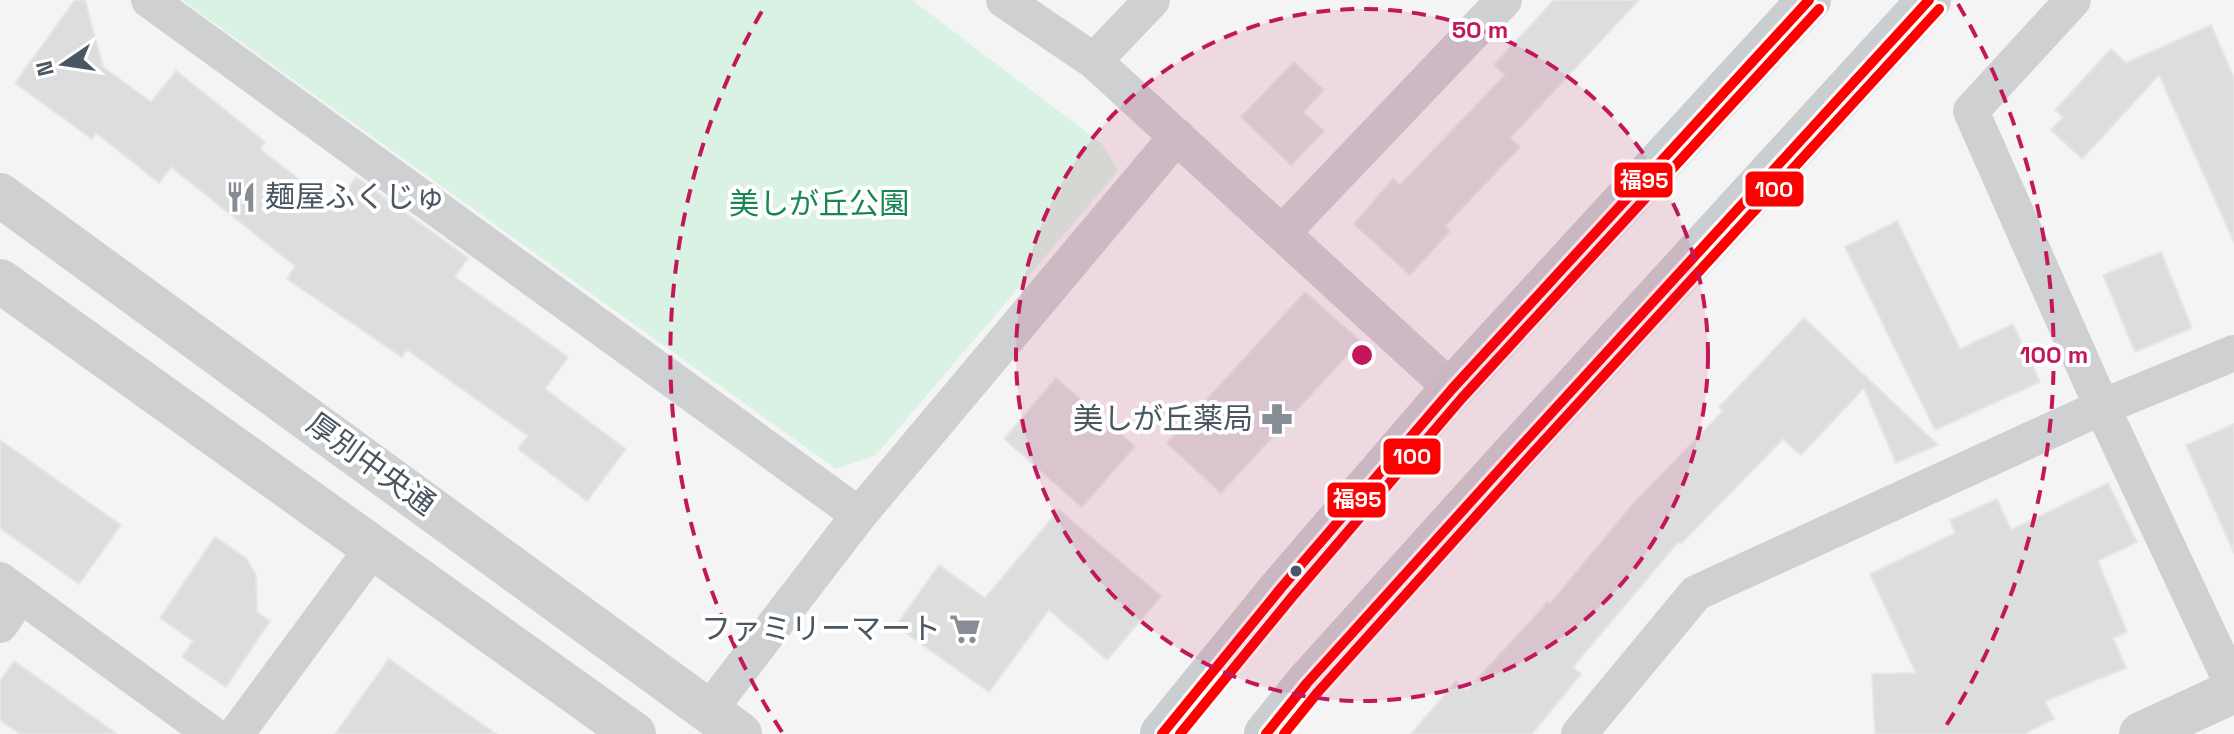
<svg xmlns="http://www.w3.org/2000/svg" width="2234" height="734" font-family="'Space Grotesk','Noto Sans JP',sans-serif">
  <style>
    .green { fill: #d9f2e3 }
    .building { fill: #ddddde; stroke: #e5e6e7; stroke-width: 2 }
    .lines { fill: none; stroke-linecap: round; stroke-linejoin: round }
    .minor { stroke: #ced0d2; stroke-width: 36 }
    .tertiary { stroke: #ced0d2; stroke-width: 44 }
    .primary { stroke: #caced1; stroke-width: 44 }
    .bus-1-casing { stroke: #fff; stroke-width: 16 }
    .bus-2-casing { stroke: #fff; stroke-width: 16 }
    .bus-1 { stroke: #f00; stroke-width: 10 }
    .bus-2 { stroke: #f00; stroke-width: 10 }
    .ring { fill: none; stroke: #c2185b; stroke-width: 4; stroke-dasharray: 14 10 }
    .bus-dot { fill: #4a5661; stroke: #fff; stroke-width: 3 }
    .labels { text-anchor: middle; stroke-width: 8; stroke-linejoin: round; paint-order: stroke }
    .poi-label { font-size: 30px; fill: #4a5661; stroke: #fff; text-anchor: end }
    .park-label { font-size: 30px; fill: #17864f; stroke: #fff }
    .street-label { font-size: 30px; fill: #4a5661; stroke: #fff }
    .centre { fill: #c2185b; stroke: #fff; stroke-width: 4 }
    .ring-label { font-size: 24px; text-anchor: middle; font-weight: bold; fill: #c2185b; stroke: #fff; stroke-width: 8; stroke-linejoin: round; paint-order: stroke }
    .line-badge { stroke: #fff; stroke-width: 3 }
    .badge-label { font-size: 22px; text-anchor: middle; font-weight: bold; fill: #fff }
  </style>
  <rect width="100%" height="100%" fill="#f4f4f4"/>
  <!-- green -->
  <path class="green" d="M182,0h730l190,144 16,27 -242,284 -40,14z"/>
  <!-- building -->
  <path class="building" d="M75,0h10l18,67 48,35 25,-31 89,71 -5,7 75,58 21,-30 112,81 -13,19 113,80 -23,32 81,60 -39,52 -69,-52 10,-13 -121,-86 -5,7 -115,-78 8,-13 -124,-99 -12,16 -63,-50 -4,6 -77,-56z
    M1554,0h85l-129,138 10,9 -75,79 5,5 -40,44 -56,-51 39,-45 7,6 105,-110 -11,-10z
    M2211,25l23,53v164l-75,-167 -77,84 -31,-29 12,-13 -8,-7 56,-61 15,14z
    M1294,62l30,28 -21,22 21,19 -33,34 -50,-48z
    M1897,221l63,128 53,-25 27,58 -105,48 -90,-183z
    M2161,252l31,76 -57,24 -32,-77z
    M1305,292l55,49 -139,152 -54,-50z
    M1804,318l134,127 -42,18 -32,-75 -63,67 -18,-16 -102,105 -3,-2 -105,125 8,7 -49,60h-121l45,-53 11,9 81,-88 2,2 83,-100 90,-93 -4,-4z
    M1056,378l79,68 -53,61 -78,-68z
    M2234,424v129l-48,-108z
    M0,440l121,85 -42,59 -79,-56z
    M2108,483l29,59 -39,19 29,71 -14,6 13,30 -81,33 9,18 -30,15h-149l-3,-60 44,-1 -46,-99 85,-41 -5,-13 47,-21 14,31z
    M1059,510l102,86 -54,64 -58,-50 -60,82 -93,-66 43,-61 46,33z
    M215,537l32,22 9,16 1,37 13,9 -44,66 -44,-30 11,-16 -33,-23z
    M389,659l107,75h-161z
    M14,661l103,73h-97l-20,-14v-39z"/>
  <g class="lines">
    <!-- minor -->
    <path class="minor" d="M149,0l710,515
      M1004,0l90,61 358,328
      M2073,0l-102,111 131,296 132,281
      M1094,61l58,-61
      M1283,232l221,-232
      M0,580l212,154
      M0,625l21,-30
      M709,710l150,-195 318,-379
      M236,734l137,-186
      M1579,734l117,-141 406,-186 132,-54"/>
    <!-- tertiary -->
    <path class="tertiary" d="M0,195l740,539
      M0,281l634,453
      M2141,734l93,-43"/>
    <!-- primary -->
    <path class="primary" d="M1162,734l119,-146 171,-199 357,-389
      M1266,734l41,-51 204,-226 418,-457"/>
    <defs>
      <path id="bus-1" d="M1162,734l119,-146 171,-199 357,-389
        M1266,734l41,-51 204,-226 418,-457"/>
      <path id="bus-2" d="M1180,734l112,-137 170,-199 357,-389
        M1284,734l34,-42 203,-226 418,-457"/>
    </defs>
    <!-- bus-1 casing -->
    <use href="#bus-1" class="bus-1-casing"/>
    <!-- bus-2 casing -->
    <use href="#bus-2" class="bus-2-casing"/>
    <!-- bus-1 -->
    <use href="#bus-1" class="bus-1"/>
    <!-- bus-2 -->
    <use href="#bus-2" class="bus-2"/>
  </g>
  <!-- distance rings -->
  <circle cx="1362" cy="355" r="346" fill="#c2185b" fill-opacity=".12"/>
  <g class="ring">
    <circle cx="1362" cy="355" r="346"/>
    <path d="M782 732A692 692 0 0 1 766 4M1958 4A692 692 0 0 1 1942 732"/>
  </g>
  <!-- icons -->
  <defs>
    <symbol id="restaurant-bare" viewBox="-9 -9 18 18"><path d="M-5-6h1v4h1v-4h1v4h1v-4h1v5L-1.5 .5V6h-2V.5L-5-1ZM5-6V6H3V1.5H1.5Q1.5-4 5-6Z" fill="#868d94" stroke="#fff" stroke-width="2.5" paint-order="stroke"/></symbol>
    <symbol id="pharmacy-bare" viewBox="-9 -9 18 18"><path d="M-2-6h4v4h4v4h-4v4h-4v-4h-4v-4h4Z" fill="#868d94" stroke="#fff" stroke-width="2.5" paint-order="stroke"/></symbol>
    <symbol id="supermarket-bare" viewBox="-9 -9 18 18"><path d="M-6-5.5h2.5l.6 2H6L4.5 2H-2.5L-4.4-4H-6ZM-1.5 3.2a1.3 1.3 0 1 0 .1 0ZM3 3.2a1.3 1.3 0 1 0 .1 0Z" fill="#868d94" stroke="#fff" stroke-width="2.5" paint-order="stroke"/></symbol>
  </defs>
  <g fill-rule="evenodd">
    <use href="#restaurant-bare" x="219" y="175" width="44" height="44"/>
    <use href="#pharmacy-bare" x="1255" y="397" width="44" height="44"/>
    <use href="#supermarket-bare" x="943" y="607" width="44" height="44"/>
  </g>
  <!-- markers -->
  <circle class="bus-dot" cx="1296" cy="571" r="7"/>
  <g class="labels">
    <!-- poi labels -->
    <g class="poi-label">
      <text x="265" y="207" text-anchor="start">麺屋ふくじゅ</text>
      <text x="1253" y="429">美しが丘薬局</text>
      <text x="941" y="639">ファミリーマート</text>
    </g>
    <!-- park labels -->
    <g class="park-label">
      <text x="819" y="214">美しが丘公園</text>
    </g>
    <!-- street labels -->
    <g class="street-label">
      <text transform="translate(371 464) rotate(36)" y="10">厚別中央通</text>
    </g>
  </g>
  <circle cx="1362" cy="355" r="12" class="centre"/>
  <g class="ring-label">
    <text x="1480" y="38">50 m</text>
    <text x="2054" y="363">100 m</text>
  </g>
  <g class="line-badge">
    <rect x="1613" y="161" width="61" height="38" rx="8" fill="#f00"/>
    <rect x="1744" y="170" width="61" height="38" rx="8" fill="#f00"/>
    <rect x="1382" y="437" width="60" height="39" rx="8" fill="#f00"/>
    <rect x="1326" y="481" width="61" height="38" rx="8" fill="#f00"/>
  </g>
  <g class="badge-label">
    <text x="1644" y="188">福95</text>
    <text x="1774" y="197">100</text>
    <text x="1412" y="464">100</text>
    <text x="1357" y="507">福95</text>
  </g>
  <!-- north arrow -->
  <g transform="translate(64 64) rotate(257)" stroke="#ffffff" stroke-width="6" paint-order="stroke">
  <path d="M0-6L14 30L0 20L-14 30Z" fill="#4a5661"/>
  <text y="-12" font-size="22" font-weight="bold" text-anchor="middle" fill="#4a5661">N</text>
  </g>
</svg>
